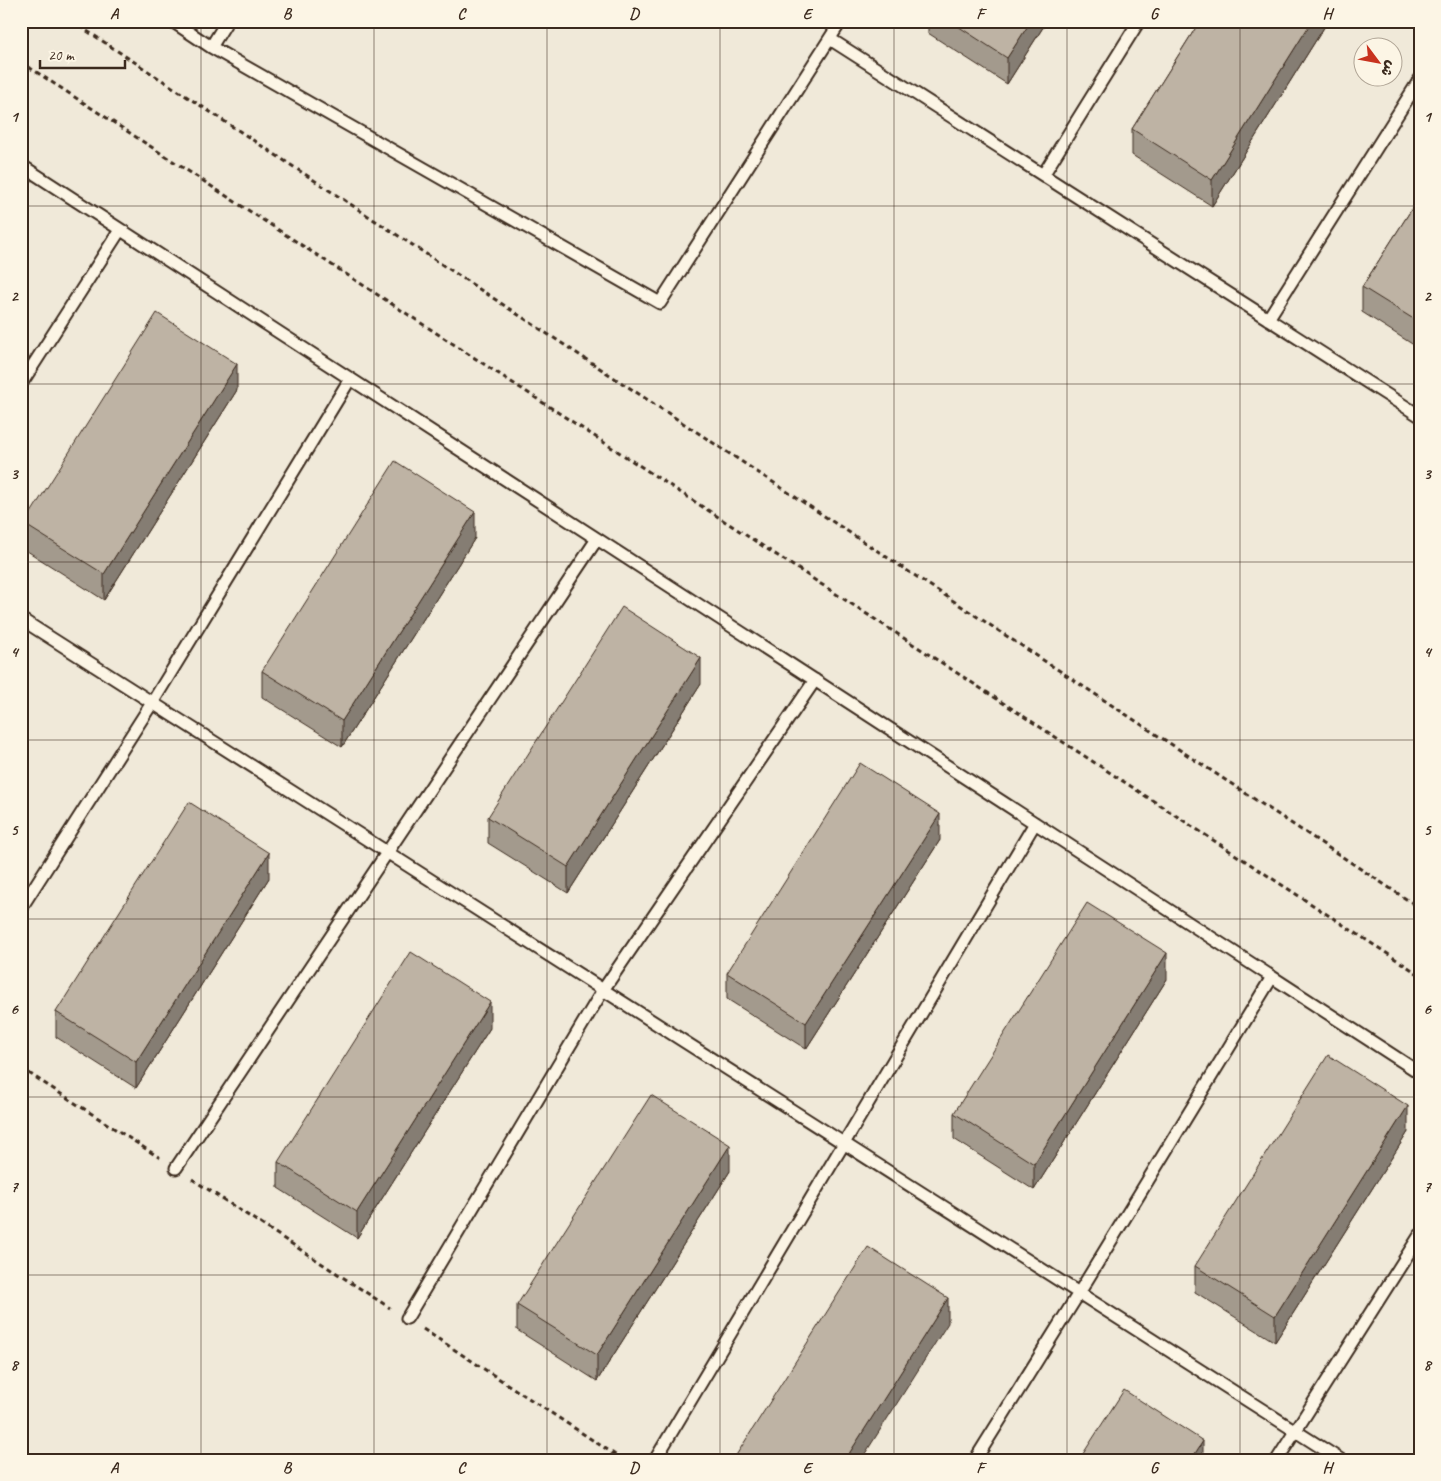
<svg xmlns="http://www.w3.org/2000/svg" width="1441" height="1481" font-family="Caveat,'Playpen Sans Arabic',sans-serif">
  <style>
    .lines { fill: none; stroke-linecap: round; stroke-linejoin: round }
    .lane-casing { stroke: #3b2a1e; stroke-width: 15 }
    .path { stroke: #3b2a1e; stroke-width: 3; stroke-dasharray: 5 4; stroke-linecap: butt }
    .lane { stroke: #fcf5e5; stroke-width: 11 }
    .wall { fill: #a39a8d; stroke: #3b2a1e }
    .shaded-wall { fill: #857d73; stroke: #3b2a1e }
    .building { fill: #beb3a4; stroke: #3b2a1e }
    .grid { fill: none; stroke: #3b2a1e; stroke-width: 1; stroke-opacity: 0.55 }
    .neatline { fill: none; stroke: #3b2a1e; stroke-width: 2 }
    .grid-label { font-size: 16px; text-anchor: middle; font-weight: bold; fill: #3b2a1e }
  </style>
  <rect width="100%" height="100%" fill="#f0e9d9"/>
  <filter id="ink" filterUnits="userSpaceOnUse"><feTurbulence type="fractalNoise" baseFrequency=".02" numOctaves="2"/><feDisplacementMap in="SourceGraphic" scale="10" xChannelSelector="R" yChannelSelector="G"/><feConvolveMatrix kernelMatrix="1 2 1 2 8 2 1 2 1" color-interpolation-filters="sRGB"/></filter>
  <g filter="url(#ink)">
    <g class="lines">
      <defs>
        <path id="lane" d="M172,21l39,26 449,256 181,-282
          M830,39l590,377
          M211,47l16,-26
          M21,165l1399,908
          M1043,175l96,-154
          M1268,319l152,-240
          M21,384l99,-154
          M21,619l1320,841
          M21,908l131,-205 198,-324
          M176,1168l421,-629
          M407,1318l196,-328 212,-310
          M655,1460l380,-637
          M975,1460l104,-167 193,-316
          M1277,1460l143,-225"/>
      </defs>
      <!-- lane casing -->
      <use href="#lane" class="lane-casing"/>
      <!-- path -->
      <path class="path" d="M72,21l1348,887
        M21,62l1399,913
        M21,1068l139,90
        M192,1179l198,129
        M423,1329l200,131"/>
      <!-- lane -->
      <use href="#lane" class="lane"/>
    </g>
    <!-- wall -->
    <path class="wall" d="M928,21h119l-40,63 -79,-51z
      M1200,21h128l-116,185 -80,-51v-26z
      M1420,196v153l-58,-37v-25z
      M237,390l-133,210 -80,-51v-25z
      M475,538l-133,209 -80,-50v-26z
      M701,684l-133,209 -80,-50v-26z
      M940,840l-134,209 -79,-50v-26z
      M269,878l-133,210 -80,-51v-25z
      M1167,979l-133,211 -80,-51v-26z
      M490,1028l-133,210 -79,-50v-26z
      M1408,1132l-133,210 -80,-50v-26z
      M730,1171l-133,210 -80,-51v-25z"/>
    <!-- shaded-wall -->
    <path class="shaded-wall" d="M1031,21h16l-40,63v-26z
      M1312,21h16l-116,185v-26z
      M237,364v26l-133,210v-26z
      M475,512v26l-133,209v-26z
      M701,658v26l-133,209v-26z
      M940,814v26l-134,209v-26z
      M269,853v25l-133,210v-26z
      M1167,953v26l-133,211v-26z
      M490,1002v26l-133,210v-26z
      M1408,1106v26l-133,210v-26z
      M730,1145v26l-133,210v-26z
      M948,1298v25l-87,137h-16z
      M1203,1441v19h-12z"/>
    <!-- building -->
    <path class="building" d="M950,21h81l-24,37z
      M1200,21h112l-100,159 -80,-51z
      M1420,196v127l-58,-36z
      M157,313l80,51 -133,210 -80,-50z
      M395,461l80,51 -133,209 -80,-50z
      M622,607l79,51 -133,209 -80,-50z
      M860,763l80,51 -134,209 -79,-50z
      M189,802l80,51 -133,209 -80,-50z
      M1087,903l80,50 -133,211 -80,-51z
      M411,952l79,50 -133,210 -79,-50z
      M1328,1055l80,51 -133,210 -80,-50z
      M651,1095l79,50 -133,210 -80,-50z
      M868,1247l80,51 -103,162h-106l-4,-3z
      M1124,1390l79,51 -12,19h-112z"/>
  </g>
  <!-- grid -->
  <path class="grid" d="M201,21v1439M374,21v1439M547,21v1439M720,21v1439M894,21v1439M1067,21v1439M1240,21v1439M21,206h1399M21,384h1399M21,562h1399M21,740h1399M21,919h1399M21,1097h1399M21,1275h1399"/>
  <!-- margin -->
  <rect width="1441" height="1481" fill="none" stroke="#fcf5e5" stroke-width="55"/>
  <!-- north arrow -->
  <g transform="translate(1378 62) rotate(122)"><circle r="24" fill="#fcf5e5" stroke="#afa495"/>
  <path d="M0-4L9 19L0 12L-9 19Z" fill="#c8321e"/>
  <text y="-8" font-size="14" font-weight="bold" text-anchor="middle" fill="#3b2a1e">ش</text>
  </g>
  <!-- scale -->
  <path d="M40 60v8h85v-8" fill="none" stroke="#3b2a1e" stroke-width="2.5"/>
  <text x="48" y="60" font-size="15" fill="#3b2a1e" stroke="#fcf5e5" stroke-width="4" paint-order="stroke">20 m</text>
  <rect x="28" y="28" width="1386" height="1426" class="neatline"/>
  <g class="grid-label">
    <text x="114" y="19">A</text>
    <text x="287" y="19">B</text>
    <text x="461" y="19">C</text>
    <text x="634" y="19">D</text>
    <text x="807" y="19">E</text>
    <text x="980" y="19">F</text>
    <text x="1154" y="19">G</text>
    <text x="1327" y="19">H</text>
    <text x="14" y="122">1</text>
    <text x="1427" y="122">1</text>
    <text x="14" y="301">2</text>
    <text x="1427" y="301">2</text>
    <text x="14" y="479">3</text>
    <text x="1427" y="479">3</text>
    <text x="14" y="657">4</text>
    <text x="1427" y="657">4</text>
    <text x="14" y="835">5</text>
    <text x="1427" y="835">5</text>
    <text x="14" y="1014">6</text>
    <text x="1427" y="1014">6</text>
    <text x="14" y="1192">7</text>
    <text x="1427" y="1192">7</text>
    <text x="14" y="1370">8</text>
    <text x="1427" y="1370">8</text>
    <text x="114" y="1473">A</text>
    <text x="287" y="1473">B</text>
    <text x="461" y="1473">C</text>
    <text x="634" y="1473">D</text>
    <text x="807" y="1473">E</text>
    <text x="980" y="1473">F</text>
    <text x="1154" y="1473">G</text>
    <text x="1327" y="1473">H</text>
  </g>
</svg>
